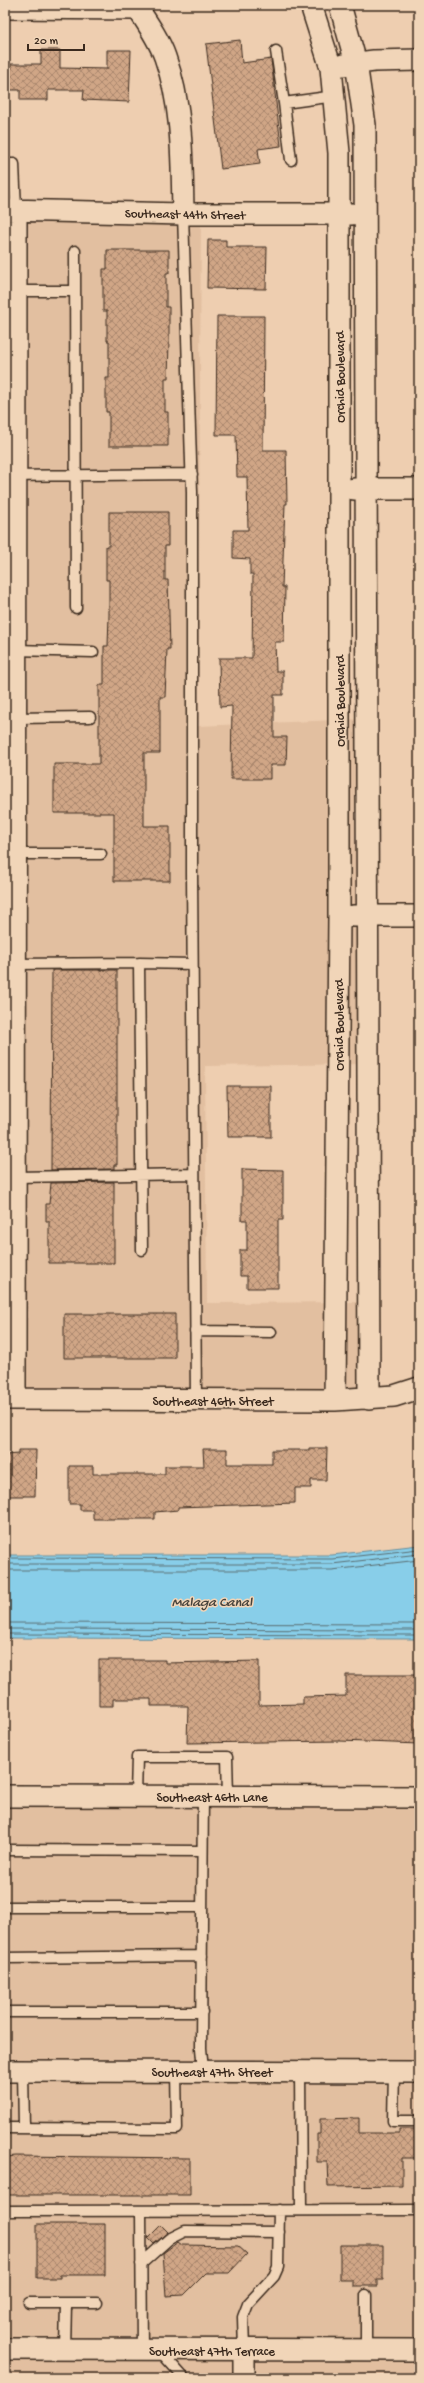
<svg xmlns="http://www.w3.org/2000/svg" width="424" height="2383" font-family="'Gochi Hand',sans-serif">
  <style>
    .built { fill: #e2bfa0 }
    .water { fill: #88cee9; stroke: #698c98 }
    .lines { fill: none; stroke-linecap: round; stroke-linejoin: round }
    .shore { stroke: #5a6c6f; stroke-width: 1 }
    .building { fill: url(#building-cross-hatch); stroke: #3b2a1e }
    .service-casing { stroke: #3b2a1e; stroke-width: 13 }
    .minor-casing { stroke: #3b2a1e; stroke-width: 24 }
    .service { stroke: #f1d5b8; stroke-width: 10 }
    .minor { stroke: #f1d5b8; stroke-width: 21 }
    .labels { text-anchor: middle; stroke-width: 3; stroke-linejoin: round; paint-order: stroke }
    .street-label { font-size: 13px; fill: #3b2a1e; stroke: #f1d5b8 }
    .water-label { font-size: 14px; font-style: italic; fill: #47433c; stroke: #f1d5b8 }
  </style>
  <defs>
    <pattern id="building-cross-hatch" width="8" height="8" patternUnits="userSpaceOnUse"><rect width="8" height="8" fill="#d0a686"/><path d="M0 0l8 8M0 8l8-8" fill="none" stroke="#aa876d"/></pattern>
  </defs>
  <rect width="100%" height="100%" fill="#eeceb0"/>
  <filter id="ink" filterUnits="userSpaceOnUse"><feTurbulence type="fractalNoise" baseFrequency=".025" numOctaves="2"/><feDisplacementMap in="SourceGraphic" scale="8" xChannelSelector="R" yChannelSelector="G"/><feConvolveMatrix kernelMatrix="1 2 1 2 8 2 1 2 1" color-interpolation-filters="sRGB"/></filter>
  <g filter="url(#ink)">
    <!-- built -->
    <path class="built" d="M5,215h196l-3,511 163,-7 12,345 -168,2 2,237 158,-1 6,84 -61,5 -305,4z
      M419,1797v581h-414v-579z"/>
    <!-- water -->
    <path class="water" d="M419,1545v94l-414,-1v-83h327z"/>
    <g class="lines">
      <!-- shore -->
      <path class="shore" d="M5,1558l327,1 87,-10
        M5,1564h327l87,-10
        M5,1570h327l87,-10
        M5,1623l414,1
        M5,1629l414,1
        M5,1634l414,1"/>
    </g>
    <!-- building -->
    <path class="building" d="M240,40l2,23 29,-4 10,87 -23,3 2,15 -39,5 -15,-125z
      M41,50h19v18l47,1v-19h24l-2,52 -46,-2 1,-10h-36v10h-28v-10h-10l1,-26h30z
      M208,240h18v7h41l-1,42 -59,-1z
      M107,250h62v23h-3v34h3v34l-1,37h-3v34h3v34h-59v-34h-3v-34h3v-37h-2v-30h-4v-42h4z
      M217,316h47l-1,134h23l1,54h-2l-3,83h3l-1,55h-9l1,29h7v24h-9v42h13l-1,28h-16v14h-39l1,-73 -12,1 -1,-49h33l1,-84h-3v-15l-17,-1v-28h15l-1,-53h-10l-1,-42h-20z
      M109,512h59v34h-3v34h3l2,69h-3l-2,48h-5v56h-16v73h26v55h-56v-68h-60v-49h45v-79h5v-39h4l1,-31v-35h-3v-34h3z
      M52,970h65v195h-3v4l-63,1z
      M227,1086h44v51h-43z
      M242,1169l41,1v50h-5v68h-31v-12h-7v-26h7v-30h-5z
      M114,1182v81h-65v-42h-3v-17h3l2,-21z
      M64,1314h111v44h-111z
      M309,1448h18l-1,32h-15v8h-16v15l-117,4v3l-23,2v7h-62v-9h-13v-6h-11v-38h24v8h72v-8h39l-1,-17h24v15h45v-14h37z
      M18,1450h18l-1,46h-30v-41l13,-1z
      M99,1660h66v3l94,-2v44l44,-1v-7l43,-1v-21h73v69l-79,-3 -153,2 1,-37h-37v-7h-38v7h-14z
      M359,2118v15h40v-4h20v29h-17v28l-74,1 -1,-25h-10v-28h3v-15z
      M16,2156l174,2v37h-185v-38z
      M37,2224h68v51h-45v3h-23z
      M161,2225l7,7 -14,12 -6,-6z
      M178,2242l4,3 56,1 9,8 -18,19h-23l-22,22 -18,1 -3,-43z
      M340,2245h43v35h-6v6h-24v-6h-13z"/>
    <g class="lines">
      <defs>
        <path id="service" d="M276,51l8,52 51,-7
          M284,103l7,57
          M5,164h9l2,46
          M183,214l9,278v381l4,527
          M75,251l1,357
          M15,291h60
          M5,476l187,-2
          M14,650l79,2
          M14,718l76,-1
          M15,854h86
          M13,964l126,-1
          M15,1177l179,-3
          M142,1250l-3,-287 53,1
          M195,1331l76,1
          M136,1796l1,-39h90l1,39
          M203,1796l-2,252 2,23
          M5,1850l197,1
          M5,1907h197
          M5,1958l197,-2
          M5,2012h197
          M23,2071l1,57
          M300,2071l1,139
          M394,2071l-1,50h26
          M5,2128l172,1 -1,-58
          M5,2211l414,-1
          M141,2211l1,139
          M141,2264l28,-25 16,-8 94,1
          M366,2295v55
          M29,2303h68
          M65,2350l1,-47
          M159,2350l25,28
          M244,2350l-1,-33 5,-13 26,-28 4,-9 1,-57"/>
        <path id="minor" d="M311,5l20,63 8,85v762l-4,485
          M340,5l16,58 9,62 4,1274
          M5,8l133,1c10,15 21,31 27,48 18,50 17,104 18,157
          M343,65l31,-4 45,-1
          M5,210l178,4h169
          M354,489h65
          M353,916h66
          M5,1399l330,1 59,-4 25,-8
          M15,1399l1,-1189
          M5,1796l414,1
          M5,2071l414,1
          M5,2349l414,1
          M244,2350v28"/>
      </defs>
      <!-- service casing -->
      <use href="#service" class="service-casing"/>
      <!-- minor casing -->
      <use href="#minor" class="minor-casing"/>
      <!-- service -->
      <use href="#service" class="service"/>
      <!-- minor -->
      <use href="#minor" class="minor"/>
    </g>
  </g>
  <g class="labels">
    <!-- street labels -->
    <g class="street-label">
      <text transform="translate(185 213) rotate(1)" y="5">Southeast 44th Street</text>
      <text transform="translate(339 377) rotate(-90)" y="5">Orchid Boulevard</text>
      <text transform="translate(339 701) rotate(-90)" y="5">Orchid Boulevard</text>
      <text transform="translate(338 1025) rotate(-90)" y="5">Orchid Boulevard</text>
      <text x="213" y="1405">Southeast 46th Street</text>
      <text x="212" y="1801">Southeast 46th Lane</text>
      <text x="212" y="2076">Southeast 47th Street</text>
      <text x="212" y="2355">Southeast 47th Terrace</text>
    </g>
    <!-- water labels -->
    <g class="water-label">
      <text x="212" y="1606">Malaga Canal</text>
    </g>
  </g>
  <!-- margin -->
  <rect width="424" height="2383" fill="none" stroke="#f1d5b8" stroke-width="20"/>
  <rect x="10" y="10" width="404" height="2363" fill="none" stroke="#3b2a1e" stroke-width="1.5" filter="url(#ink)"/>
  <!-- scale -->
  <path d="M28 44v6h56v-6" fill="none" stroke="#3b2a1e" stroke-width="2"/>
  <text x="34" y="44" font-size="12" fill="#3b2a1e" stroke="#f1d5b8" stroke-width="3" paint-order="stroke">20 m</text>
</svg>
